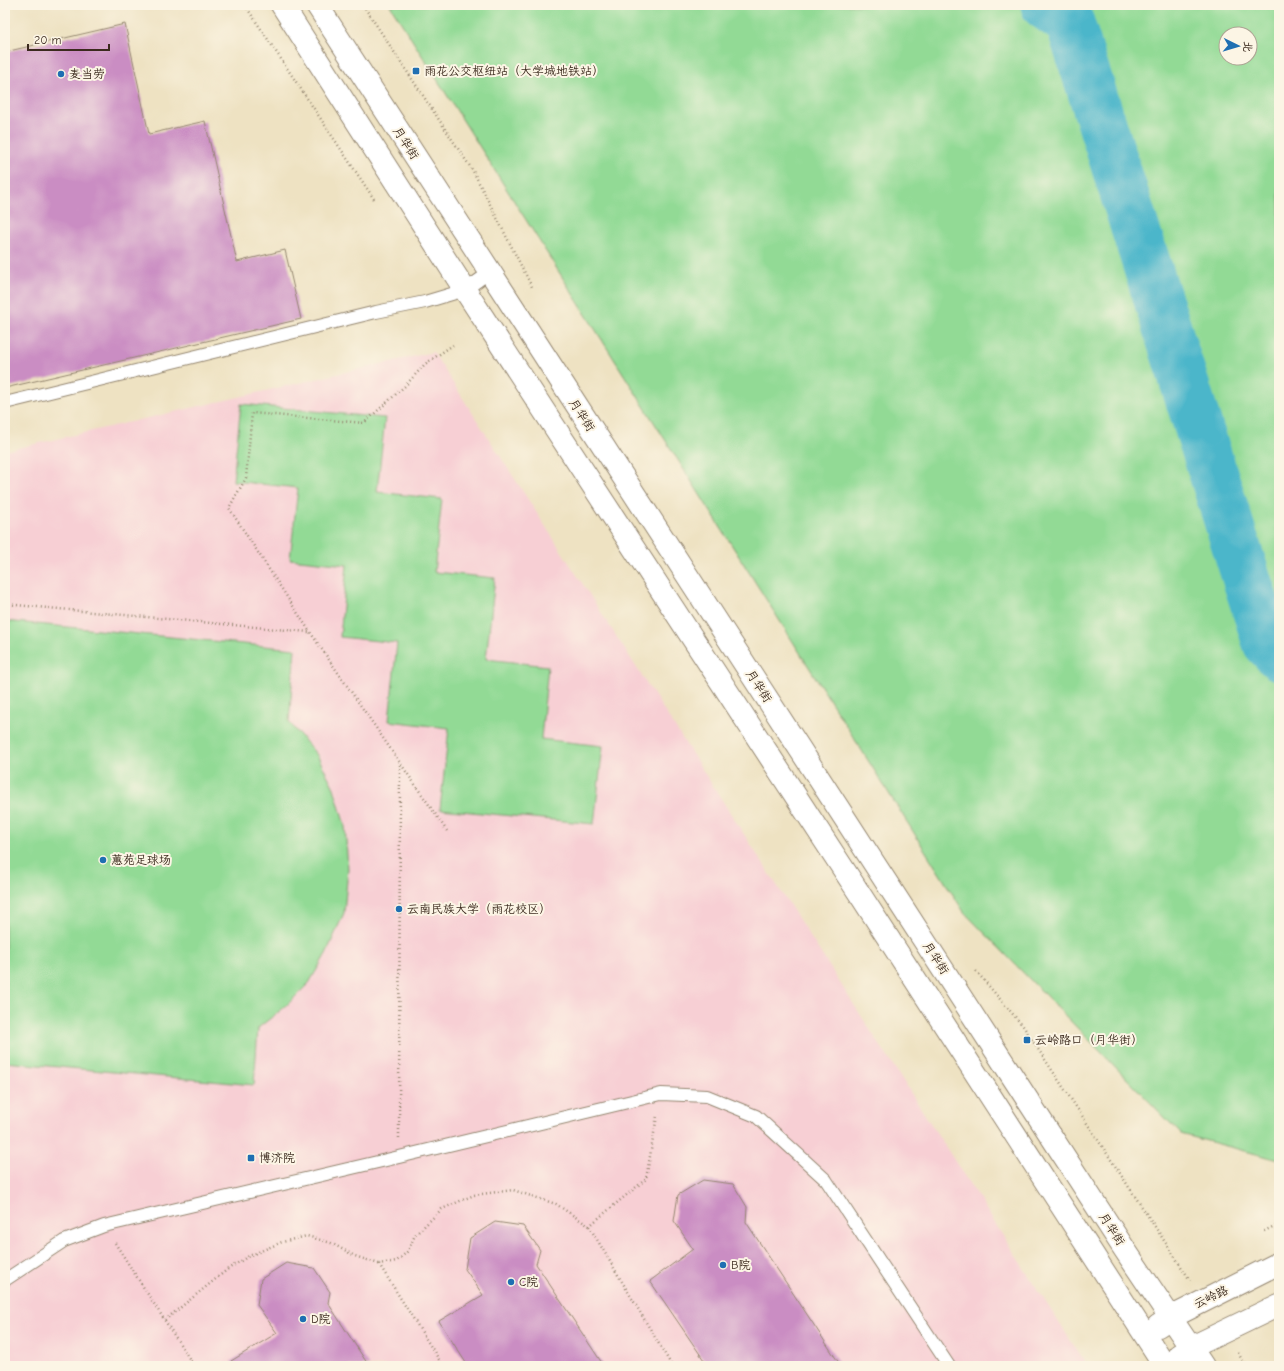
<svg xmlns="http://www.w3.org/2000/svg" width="1284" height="1371" font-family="'Comic Neue','LXGW WenKai TC',sans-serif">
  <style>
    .built { fill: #f7cfd4 }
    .green { fill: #92da95; stroke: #66825a; fill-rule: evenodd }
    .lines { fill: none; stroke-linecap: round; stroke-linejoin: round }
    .river { stroke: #4cb6ca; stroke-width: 49 }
    .building { fill: #ca8dc3 }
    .lane-casing { stroke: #948670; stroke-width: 14 }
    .secondary-casing { stroke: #948670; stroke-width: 24 }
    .path { stroke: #948670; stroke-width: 2.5; stroke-dasharray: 1 3; stroke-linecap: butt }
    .lane { stroke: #fff; stroke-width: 12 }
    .secondary { stroke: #fff; stroke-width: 22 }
    .poi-dot { fill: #1f6fb2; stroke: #fcf5e5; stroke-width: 1.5 }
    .labels { text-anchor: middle; stroke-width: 4; stroke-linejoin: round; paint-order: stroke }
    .poi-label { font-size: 12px; fill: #3b2a1e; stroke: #fcf5e5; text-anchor: start }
    .street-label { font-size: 12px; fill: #3b2a1e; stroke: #fcf5e5 }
  </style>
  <rect width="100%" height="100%" fill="#fcf5e5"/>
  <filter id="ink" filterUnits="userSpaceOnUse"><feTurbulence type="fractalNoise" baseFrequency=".025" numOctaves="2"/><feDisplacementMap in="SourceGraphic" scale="8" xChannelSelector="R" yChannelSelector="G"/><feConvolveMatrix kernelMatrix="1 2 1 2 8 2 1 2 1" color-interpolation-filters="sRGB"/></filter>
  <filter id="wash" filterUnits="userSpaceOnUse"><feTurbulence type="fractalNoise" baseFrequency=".012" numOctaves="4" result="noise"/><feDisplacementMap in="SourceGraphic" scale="16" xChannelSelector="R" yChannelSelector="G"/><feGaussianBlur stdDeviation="0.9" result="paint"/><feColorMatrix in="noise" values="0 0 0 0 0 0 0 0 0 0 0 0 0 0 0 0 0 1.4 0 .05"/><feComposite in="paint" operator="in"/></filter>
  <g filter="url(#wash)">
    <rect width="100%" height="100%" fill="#eee2c2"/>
    <!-- built -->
    <path class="built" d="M433,352l654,1014h-1082v-915z"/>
    <!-- green -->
    <path class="green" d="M390,5h889v1155l-98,-26 -217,-222zM1226,34h24v24h-24z
      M241,404l144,14 -8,74 65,7 -8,73 61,6 -9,81 62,7 -7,73 62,7 -9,78 -154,-15 9,-81 -60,-7 8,-78 -57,-6 7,-72 -57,-6 8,-71 -65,-7z
      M5,621l290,28 -6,73 28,33 17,33 11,38 3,43 -4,44 -18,41 -17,29 -23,23 -28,22 -4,57 -249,-23z"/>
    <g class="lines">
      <!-- river -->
      <path class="river" d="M1045,5l25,18 197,620 12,13"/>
    </g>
    <g id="blocks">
      <!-- building -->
      <path class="building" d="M125,24l24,110 56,-13 32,141 48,-12 16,69 -296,69v-336z
        M703,1180l30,4 14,23 -1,15 95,144h-133l-58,-85 43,-32 -19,-28 4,-26z
        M495,1222l28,4 17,24 -4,14 68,102h-136l-29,-45 44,-26 -18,-26 5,-31z
        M286,1263l28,5 16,24 -2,11 41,63h-135l-3,-5 46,-28 -20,-28 4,-26z"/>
    </g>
  </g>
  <g filter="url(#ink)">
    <use href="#blocks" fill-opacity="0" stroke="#948670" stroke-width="1"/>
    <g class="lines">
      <defs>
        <path id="lane" d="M5,403l371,-91 49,-10 40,-12 25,-18
          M5,1280l59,-39 40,-15 295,-69 262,-63 46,2 49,20 70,64 123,186"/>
        <path id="secondary" d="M282,5l183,285 396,606 304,470
          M317,5l808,1245 78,116
          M1158,1326l12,-8 109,-55
          M1179,1355l11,-7 89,-43"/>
      </defs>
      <!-- lane casing -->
      <use href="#lane" class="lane-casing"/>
      <!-- secondary casing -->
      <use href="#secondary" class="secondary-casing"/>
      <!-- path -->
      <path class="path" d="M245,5l129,194
        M363,5l110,166 59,116
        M5,604l304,28
        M447,831l-137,-199 -81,-124 17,-30 6,-65 112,10 41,-37 20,-22 28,-19
        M976,971l47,55 167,254
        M399,1138l1,-375
        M589,1226l83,140
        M1264,1231l15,-7
        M115,1243l79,123
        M379,1264l64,102
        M165,1320l63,-51 21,-13 33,-14 25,-6 24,7 24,13 24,8 18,-3 11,-10 7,-16 27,-26 32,-14 39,-5 43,14 33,22 57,-47 11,-63
        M1238,1353l8,13"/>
      <!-- lane -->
      <use href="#lane" class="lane"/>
      <!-- secondary -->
      <use href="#secondary" class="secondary"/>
    </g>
  </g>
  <!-- markers -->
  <g class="poi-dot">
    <rect x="412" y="67" width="8" height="8" rx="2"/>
    <circle cx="61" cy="74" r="4"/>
    <circle cx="103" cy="860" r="4"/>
    <circle cx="399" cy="909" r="4"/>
    <rect x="1023" y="1036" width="8" height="8" rx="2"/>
    <rect x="247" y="1154" width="8" height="8" rx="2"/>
    <circle cx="723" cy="1265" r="4"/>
    <circle cx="511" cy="1282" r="4"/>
    <circle cx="303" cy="1319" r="4"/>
  </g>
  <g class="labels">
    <!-- poi labels -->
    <g class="poi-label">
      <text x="424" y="75">雨花公交枢纽站（大学城地铁站）</text>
      <text x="69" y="78">麦当劳</text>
      <text x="111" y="864">蕙苑足球场</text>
      <text x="407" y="913">云南民族大学（雨花校区）</text>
      <text x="1035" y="1044">云岭路口（月华街）</text>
      <text x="259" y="1162">博济院</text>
      <text x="731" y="1269">B院</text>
      <text x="519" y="1286">C院</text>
      <text x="311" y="1323">D院</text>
    </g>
    <!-- street labels -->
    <g class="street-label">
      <text transform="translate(406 143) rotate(57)" y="4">月华街</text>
      <text transform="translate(582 415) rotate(57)" y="4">月华街</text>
      <text transform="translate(759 686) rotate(57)" y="4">月华街</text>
      <text transform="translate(936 958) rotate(57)" y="4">月华街</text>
      <text transform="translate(1112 1229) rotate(57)" y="4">月华街</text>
      <text transform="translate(1211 1297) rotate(-26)" y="4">云岭路</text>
    </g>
  </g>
  <!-- margin -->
  <rect width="1284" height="1371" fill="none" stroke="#fcf5e5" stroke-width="20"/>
  <!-- north arrow -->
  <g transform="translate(1238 46) rotate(95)"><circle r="19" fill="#fcf5e5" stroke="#afa495"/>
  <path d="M0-3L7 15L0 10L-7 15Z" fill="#1f6fb2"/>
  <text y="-6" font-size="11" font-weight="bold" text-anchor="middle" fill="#3b2a1e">北</text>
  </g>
  <!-- scale -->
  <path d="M28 44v6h81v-6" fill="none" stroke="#3b2a1e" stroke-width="2"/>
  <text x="34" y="44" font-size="12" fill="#3b2a1e" stroke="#fcf5e5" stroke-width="3" paint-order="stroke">20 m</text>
</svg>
